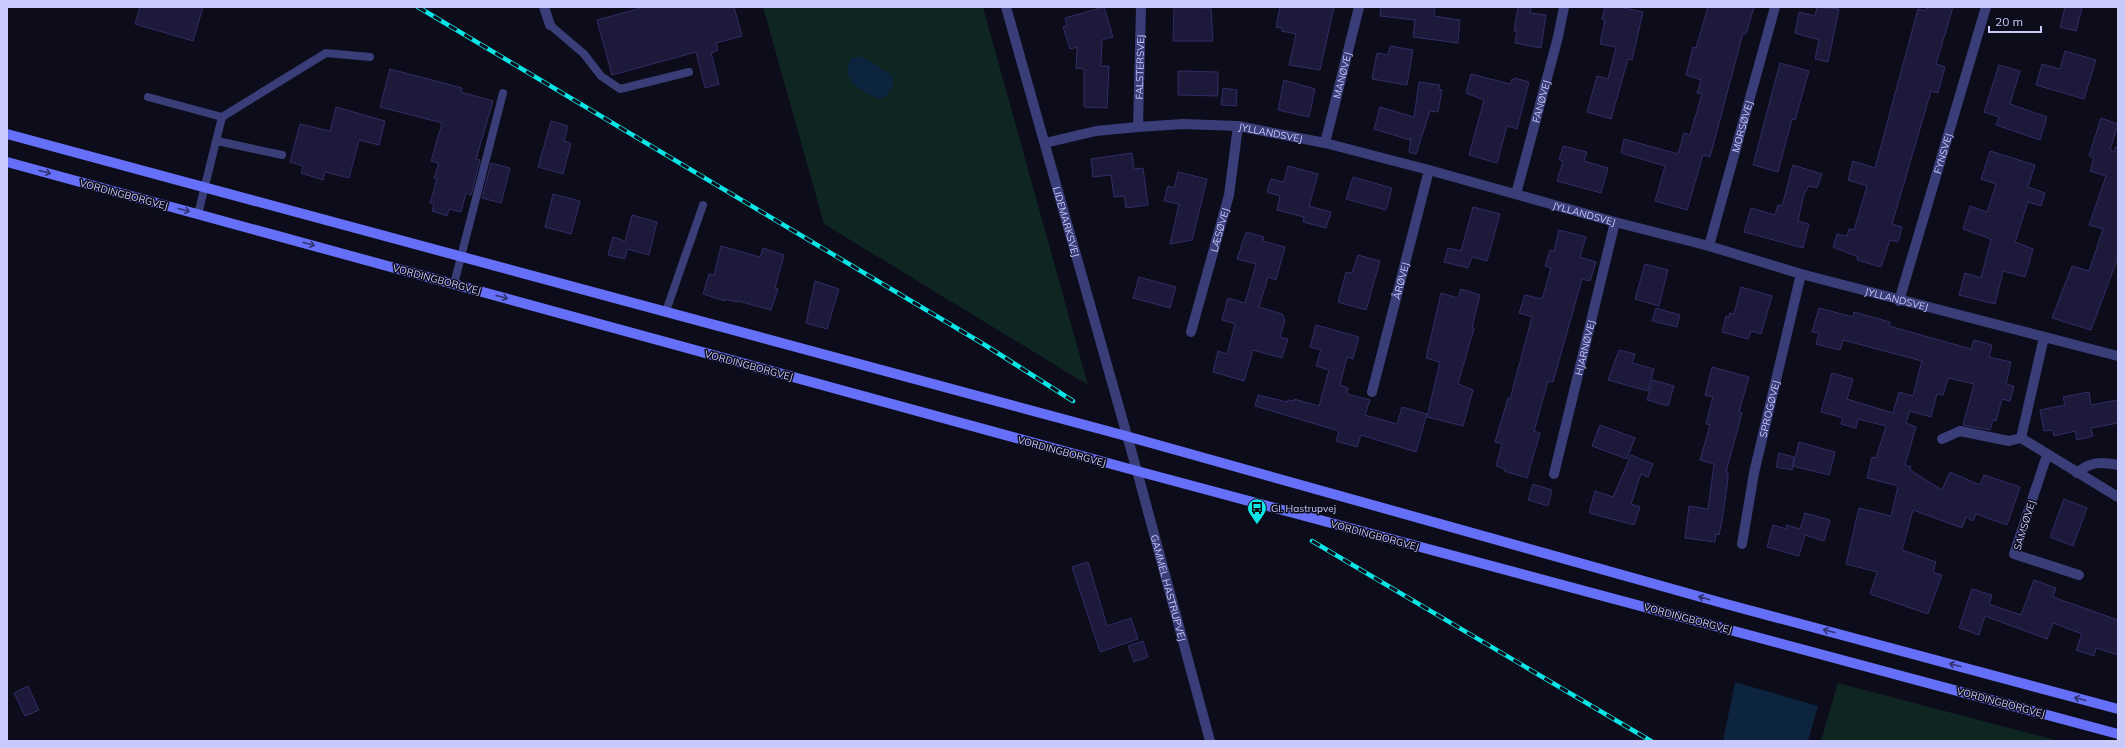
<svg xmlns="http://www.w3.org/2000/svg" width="2125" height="748" font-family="Mulish,sans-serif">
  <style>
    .green { fill: #0f2522 }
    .water { fill: #0d243e }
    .building { fill: #1d193b; stroke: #322c66 }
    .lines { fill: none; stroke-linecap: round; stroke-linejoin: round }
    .service { stroke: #393d78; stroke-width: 8 }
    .minor { stroke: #393d78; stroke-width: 10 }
    .tertiary { stroke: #393d78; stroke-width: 10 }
    .secondary { stroke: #656ff7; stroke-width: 10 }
    .rail-casing { stroke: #0be5e6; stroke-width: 4.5 }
    .rail { stroke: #0d0c1b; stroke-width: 3; stroke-dasharray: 9; stroke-linecap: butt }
    .oneway { stroke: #303473 }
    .labels { text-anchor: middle; stroke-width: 3; stroke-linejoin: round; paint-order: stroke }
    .street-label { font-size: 10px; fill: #cac9fc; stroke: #0d0c1b }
    .poi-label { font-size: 10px; fill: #cac9fc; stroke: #0d0c1b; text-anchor: start }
  </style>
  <rect width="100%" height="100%" fill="#0d0c1b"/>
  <!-- green -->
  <path class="green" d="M763,7h220l105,378 -264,-161z
    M1838,682v1l221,58h-238z"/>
  <!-- water -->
  <path class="water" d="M861,56l32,20v11l-8,10 -7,2c-16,-10 -39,-17 -27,-40z
    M1735,682l83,24 -10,35h-85z"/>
  <!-- building -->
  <path class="building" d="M140,7h63l-10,34 -58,-17z
    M645,7h89l8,29 -26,7 2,7 -7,3 8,31 -14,4 -9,-36 -84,23 -15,-55z
    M1104,7l9,30 -11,3 -1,26h8l-2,42 -23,-1v-38l-8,-1 1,-21 -7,2 -7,-22 4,-1 -2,-8z
    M1174,7l37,1 2,33h-40z
    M1280,7h54l-14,63 -31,-5 7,-31 -14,-3v-3l-6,-1z
    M1381,7h54l-1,9 26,4 -2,23 -45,-6 2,-17 -35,-4z
    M1518,7h13l-1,6 16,2 -5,33 -26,-5 2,-12h-3z
    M1605,7h15l23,5 -11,48 -4,-1 -17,60 -24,-7 10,-36 11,3 8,-32 -16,-3 5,-24 -3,-1z
    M1708,7h46l-8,27 -3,-1 -33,124 -7,-2 -16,55 -32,-9 10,-35 -44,-13 3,-14 54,15 6,-21 6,2 12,-41 -5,-1 4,-13 -15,-5 7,-28 3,1z
    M1817,7l22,2 -11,53 -13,-3 4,-19 -24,-7 4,-21 16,4z
    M1927,7h26l-17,57 9,3 -7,26 -7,-2 -39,133 10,3 -4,15 -8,-2 -9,27 -24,-7 1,-3 -25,-10 4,-13 10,2 2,-7 5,1 13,-44 -19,-6 5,-19 22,7 43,-159 8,2z
    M2065,7h17l-6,24 -16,-4z
    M1390,46l23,4 -6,35 -35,-6 5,-26 11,2z
    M2065,51l31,9 -12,39 -48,-14 6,-21 18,5z
    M1780,63l29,8 -14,49 -3,-1 -14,53 -25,-7z
    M1999,65l21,6 -10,33 37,13 -7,23 -44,-15 3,-8 -15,-5z
    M390,69l72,19 -1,4 32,9 -17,58 4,1 -9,35 -5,-2 -5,19 -12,-3 -2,7 -15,-5 2,-7 -4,-1 7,-24 -3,-1 5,-15 -8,-2 11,-38 -62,-16z
    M1178,71l40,1v24l-40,-1z
    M1471,74l39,10 2,-5 2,1 1,-2 14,4 -12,47 -10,-3 -10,37 -28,-8 15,-55 -18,-7z
    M1284,80l31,9 -6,28 -31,-7z
    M1419,82l21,3 -1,4 3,1 -4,22 -8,-1 -14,43 -7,-2 2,-14 -1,2 -36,-11 6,-22 34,10z
    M1223,88l14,2 -1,16 -15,-1z
    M336,107l49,14 -6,24 -20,-5 -10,38 -24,-6 -2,8 -22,-7 2,-7 -13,-4 10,-38 30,7z
    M2101,118l17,6 -8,26 4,2 2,-5h2v110l-27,73 -39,-12 20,-52 17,5 14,-42 -14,-4 17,-49 -16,-5 4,-13 -5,-2z
    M551,121l17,5 -4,15 7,2 -8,31 -25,-7z
    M1563,146l24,6 -3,9 24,7 -7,25 -44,-12 6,-20 -4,-1z
    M1990,151l45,14 -7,22 17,6 -4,13 -13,-4 -13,40 18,7 -8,28 -22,-6 -8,33 -36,-9 6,-22 16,5 10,-39 -28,-10 7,-23 17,6 9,-28 -15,-5z
    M1132,153l2,16 9,-1 5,37 -22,3 -2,-12 -10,1 -3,-22 -18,2 -2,-18z
    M491,163l19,5 -9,35 -19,-5z
    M1793,165l29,9 -5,14 -8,-2 -5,8 -6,27 11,3 -6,24 -59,-16 7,-24 24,7 3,-10 4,1z
    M1288,166l30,8 -9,32 22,6 -5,16 -23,-6 1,-5 -27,-7 3,-14 -13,-4 4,-13 13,3z
    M1178,172l29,7 -15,61 -22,4 9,-40 -15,-3 4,-15 6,2z
    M1353,177l39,11 -6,22 -40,-11z
    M553,194l27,7 -9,33 -26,-7z
    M1473,207l27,7 -13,47 -15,-4 -4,11 -24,-6 4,-14 13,3z
    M632,215l25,7 -8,33 -22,-6 -2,10 -17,-4 5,-18 12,4z
    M1559,230l27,7 -6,20 16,5 -6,19 -8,-2 -29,103 -5,-1 -14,50 6,2 -13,45 -23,-7 1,-2 -9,-3 6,-22 -7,-2 13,-44 2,1 22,-82 -13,-4 6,-18 17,4 9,-31 -6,-2 5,-16 4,1z
    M1246,232l18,5 -1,4 22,6 -9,33 -8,-3 -9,30 23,7 3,6 -5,17 8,2 -6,19 -29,-8 -9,31 -31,-9 5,-21 9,3 8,-30 -13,-4 6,-22 17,5 11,-39 -19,-5z
    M721,246l39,11 3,-9 21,7 -9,33 3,1 -7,21 -33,-9 -1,1 -12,-3v2l-22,-7 6,-20 5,1z
    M1358,255l22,6 -14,49 -28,-8 8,-30 6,1z
    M1645,264l23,6 -9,36 -24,-7z
    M1139,277l37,10 -6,21 -37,-10z
    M815,281l24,8 -12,40 -21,-6z
    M1741,287l31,9 -11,38 -10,-3 -3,8 -26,-7 4,-16 3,1 1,-4 4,1z
    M1461,289l19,6 -8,32 2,1 -16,56 15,6 -10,36 -36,-9 13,-55 -14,-4 15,-65 17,5z
    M1656,308l24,7 -3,12 -25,-6z
    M1819,308l34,9 1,-5 36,10 -1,4 82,23 3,-9 18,5 -3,12 22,5 -5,22 8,2 -4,15 -8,-2 -6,22 -3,-1 -3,10 -27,-5 11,-41 -26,-6 -5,17 -6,-1 -6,23 -21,-6 -4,12 10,4 -11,38 6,2 -1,3 32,20 8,-18 30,13 4,-10 36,12 -13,38 -31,-11 -3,7 -7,-4 -4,11 -49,-18 -11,40 34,12 -3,10 9,3 -14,39 -58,-20 7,-22 -31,-8 13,-56 32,8 7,-30 -31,-8 5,-21 4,1 10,-32 -28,-7 -2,9 -15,-4 2,-6 -22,-6 11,-39 21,6 -6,20 46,14 6,-21 14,4 9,-35 -79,-21 -3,10 -24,-6 3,-11 -7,-1z
    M1316,325l43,12 -6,22 -6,-2 -7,28 8,3 -1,6 23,6 -5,15 32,9 5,-17 25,7 -11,38 -55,-17 -4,12 -21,-6 3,-10 -84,-25 3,-11 29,7 1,-2 6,1v-2l25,7 10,-36 -13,-4 5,-16 -11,-3z
    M1619,350l16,4 -3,9 22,6 -6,22 -40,-11z
    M1712,367l37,10 -10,35 3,1 -16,59h2v7l-6,42 -3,14 -3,-1 -1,8 -30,-4 4,-32 19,3 6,-45 -14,-4 10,-35 -4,-1 7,-27 -8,-2z
    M1653,380l21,6 -6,20 -21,-6z
    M2089,392l2,13 27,-5v23l-27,5 2,8 -16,4 -2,-9 -21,5 -1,-6 -9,1 -4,-21 25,-5 -2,-8z
    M1600,425l35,13 -8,21 -35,-13z
    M1799,442l36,10 -6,23 -36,-9z
    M1779,453l15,4 -2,13 -16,-3z
    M1631,455l22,9 -5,13 -7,-3 -10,30 9,3 -6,18 -45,-12 6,-22 18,6z
    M1533,484l19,6 -4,16 -20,-6z
    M2064,499l23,9 -14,38 -23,-9z
    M1805,513l25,7 -6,21 -19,-6 -6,21 -32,-9 6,-22 13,4 1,-4 13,4z
    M1088,562l19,64 24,-8 7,21 -38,13 -28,-85z
    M2034,580l22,8 -3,9 65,23v35l-22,-7 -2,8 -18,-6 6,-16 -29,-11 -6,16 -62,-23 -6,19 -20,-7 13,-39 20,6 -3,9 32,11z
    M1143,641l5,16 -14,5 -6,-16z
    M28,686l11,24 -14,6 -11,-23z"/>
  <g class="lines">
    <!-- service -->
    <path class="service" d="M550,25l34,29 17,22 19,13 69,-17
      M148,97l74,20
      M217,141l65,14
      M198,214l24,-97 104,-64 44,4
      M454,284l49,-191
      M666,311l37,-106"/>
    <!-- minor -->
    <g class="minor">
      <path d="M544,7l6,18"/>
      <path id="s1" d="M1138,127l3,-120"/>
      <path id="s2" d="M1045,143l51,-12 42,-4 45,-3 55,2 87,17 104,27 186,52 94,24 92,28 317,82"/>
      <path id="s3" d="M1325,143l34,-136"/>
      <path id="s4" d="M1516,194l42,-157 6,-30"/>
      <path id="s5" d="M1709,246l66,-239"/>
      <path id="s6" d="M1899,301l87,-294"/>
      <path id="s7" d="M1191,332l38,-137 9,-69"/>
      <path d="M2044,337l-23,101 97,59"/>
      <path id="s8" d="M1372,392l57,-222"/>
      <path d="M1942,439l18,-8 49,10 12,-3"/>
      <path d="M2047,455l-33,99 65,21"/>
      <path id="s9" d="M1137,471l73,270"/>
      <path d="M2077,473c13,-12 25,-11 41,-8"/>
      <path id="s10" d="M1554,474l61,-252"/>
      <path id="s11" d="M1742,544l12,-71 47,-199"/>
    </g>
    <!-- tertiary -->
    <path class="tertiary" id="s12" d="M1006,7l131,464"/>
    <!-- secondary -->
    <path class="secondary" d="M7,134l1119,302 600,168 392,105
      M7,162l1130,309 981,263"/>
    <defs>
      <path id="rail" d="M418,7l567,338 88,56
        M1312,541l339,200"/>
    </defs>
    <!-- rail casing -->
    <use href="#rail" class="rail-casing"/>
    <!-- rail -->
    <use href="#rail" class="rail"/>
  </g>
  <!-- one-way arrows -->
  <defs><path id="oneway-shaft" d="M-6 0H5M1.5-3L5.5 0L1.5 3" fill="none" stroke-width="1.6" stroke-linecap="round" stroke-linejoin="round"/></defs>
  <g class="oneway">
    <use href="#oneway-shaft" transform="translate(45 172) rotate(15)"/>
    <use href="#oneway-shaft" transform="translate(184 210) rotate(15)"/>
    <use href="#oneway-shaft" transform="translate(309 244) rotate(15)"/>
    <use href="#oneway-shaft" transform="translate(502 297) rotate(15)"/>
    <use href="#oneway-shaft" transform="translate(1704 598) rotate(-164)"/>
    <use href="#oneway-shaft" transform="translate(1829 631) rotate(-165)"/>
    <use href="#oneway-shaft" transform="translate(1955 665) rotate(-165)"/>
    <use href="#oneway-shaft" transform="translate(2080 699) rotate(-165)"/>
  </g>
  <!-- icons -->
  <defs>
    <symbol id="bus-pin" viewBox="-11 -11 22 30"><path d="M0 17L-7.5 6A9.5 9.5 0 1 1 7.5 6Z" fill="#0be5e6" stroke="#0d0c1b"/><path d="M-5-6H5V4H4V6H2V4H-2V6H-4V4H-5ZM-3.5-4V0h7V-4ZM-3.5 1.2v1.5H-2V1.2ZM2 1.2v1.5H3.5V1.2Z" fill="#111"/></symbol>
  </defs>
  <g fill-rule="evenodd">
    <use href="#bus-pin" x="1246" y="497" width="22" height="30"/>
  </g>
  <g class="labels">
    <!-- street labels -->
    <g class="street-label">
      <text dy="4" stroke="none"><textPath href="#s1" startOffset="60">FALSTERSVEJ</textPath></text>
      <text dy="4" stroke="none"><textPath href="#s3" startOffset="70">MANØVEJ</textPath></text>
      <text dy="4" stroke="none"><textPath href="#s4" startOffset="96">FANØVEJ</textPath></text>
      <text dy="4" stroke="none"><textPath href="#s5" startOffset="124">MORSØVEJ</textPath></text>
      <text dy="4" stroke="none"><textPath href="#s2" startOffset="228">JYLLANDSVEJ</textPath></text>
      <text dy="4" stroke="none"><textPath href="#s6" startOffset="154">FYNSVEJ</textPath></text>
      <text transform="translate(124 194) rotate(15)" y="4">VORDINGBORGVEJ</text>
      <text dy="4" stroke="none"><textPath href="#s2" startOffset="552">JYLLANDSVEJ</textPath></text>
      <text dy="4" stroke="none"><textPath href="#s12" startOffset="223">LIDEMARKSVEJ</textPath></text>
      <text dy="4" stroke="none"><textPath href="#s7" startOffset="106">LÆSØVEJ</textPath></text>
      <text transform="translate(437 279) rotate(15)" y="4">VORDINGBORGVEJ</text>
      <text dy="4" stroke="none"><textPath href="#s8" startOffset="115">ÅRØVEJ</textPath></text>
      <text dy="4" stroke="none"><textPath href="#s2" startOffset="876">JYLLANDSVEJ</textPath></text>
      <text dy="4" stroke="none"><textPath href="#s10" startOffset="130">HJARNØVEJ</textPath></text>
      <text transform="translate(749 365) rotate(15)" y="4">VORDINGBORGVEJ</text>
      <text dy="4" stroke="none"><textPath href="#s11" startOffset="138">SPROGØVEJ</textPath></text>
      <text transform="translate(1062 451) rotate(15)" y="4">VORDINGBORGVEJ</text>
      <text transform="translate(2024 525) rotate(-73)" y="4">SAMSØVEJ</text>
      <text transform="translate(1375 535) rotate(15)" y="4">VORDINGBORGVEJ</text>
      <text dy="4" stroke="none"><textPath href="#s9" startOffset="121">GAMMEL HASTRUPVEJ</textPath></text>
      <text transform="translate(1688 618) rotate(15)" y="4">VORDINGBORGVEJ</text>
      <text transform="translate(2001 702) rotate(15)" y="4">VORDINGBORGVEJ</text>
    </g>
    <!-- poi labels -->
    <g class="poi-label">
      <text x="1271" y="512">Gl. Hastrupvej</text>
    </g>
  </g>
  <!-- border -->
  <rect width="2125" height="748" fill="none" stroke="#cac9fc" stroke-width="16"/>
  <!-- scale -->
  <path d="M1989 26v6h52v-6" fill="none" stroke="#cac9fc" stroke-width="2"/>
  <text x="1995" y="26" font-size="12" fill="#cac9fc" stroke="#0d0c1b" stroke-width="3" paint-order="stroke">20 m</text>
</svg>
